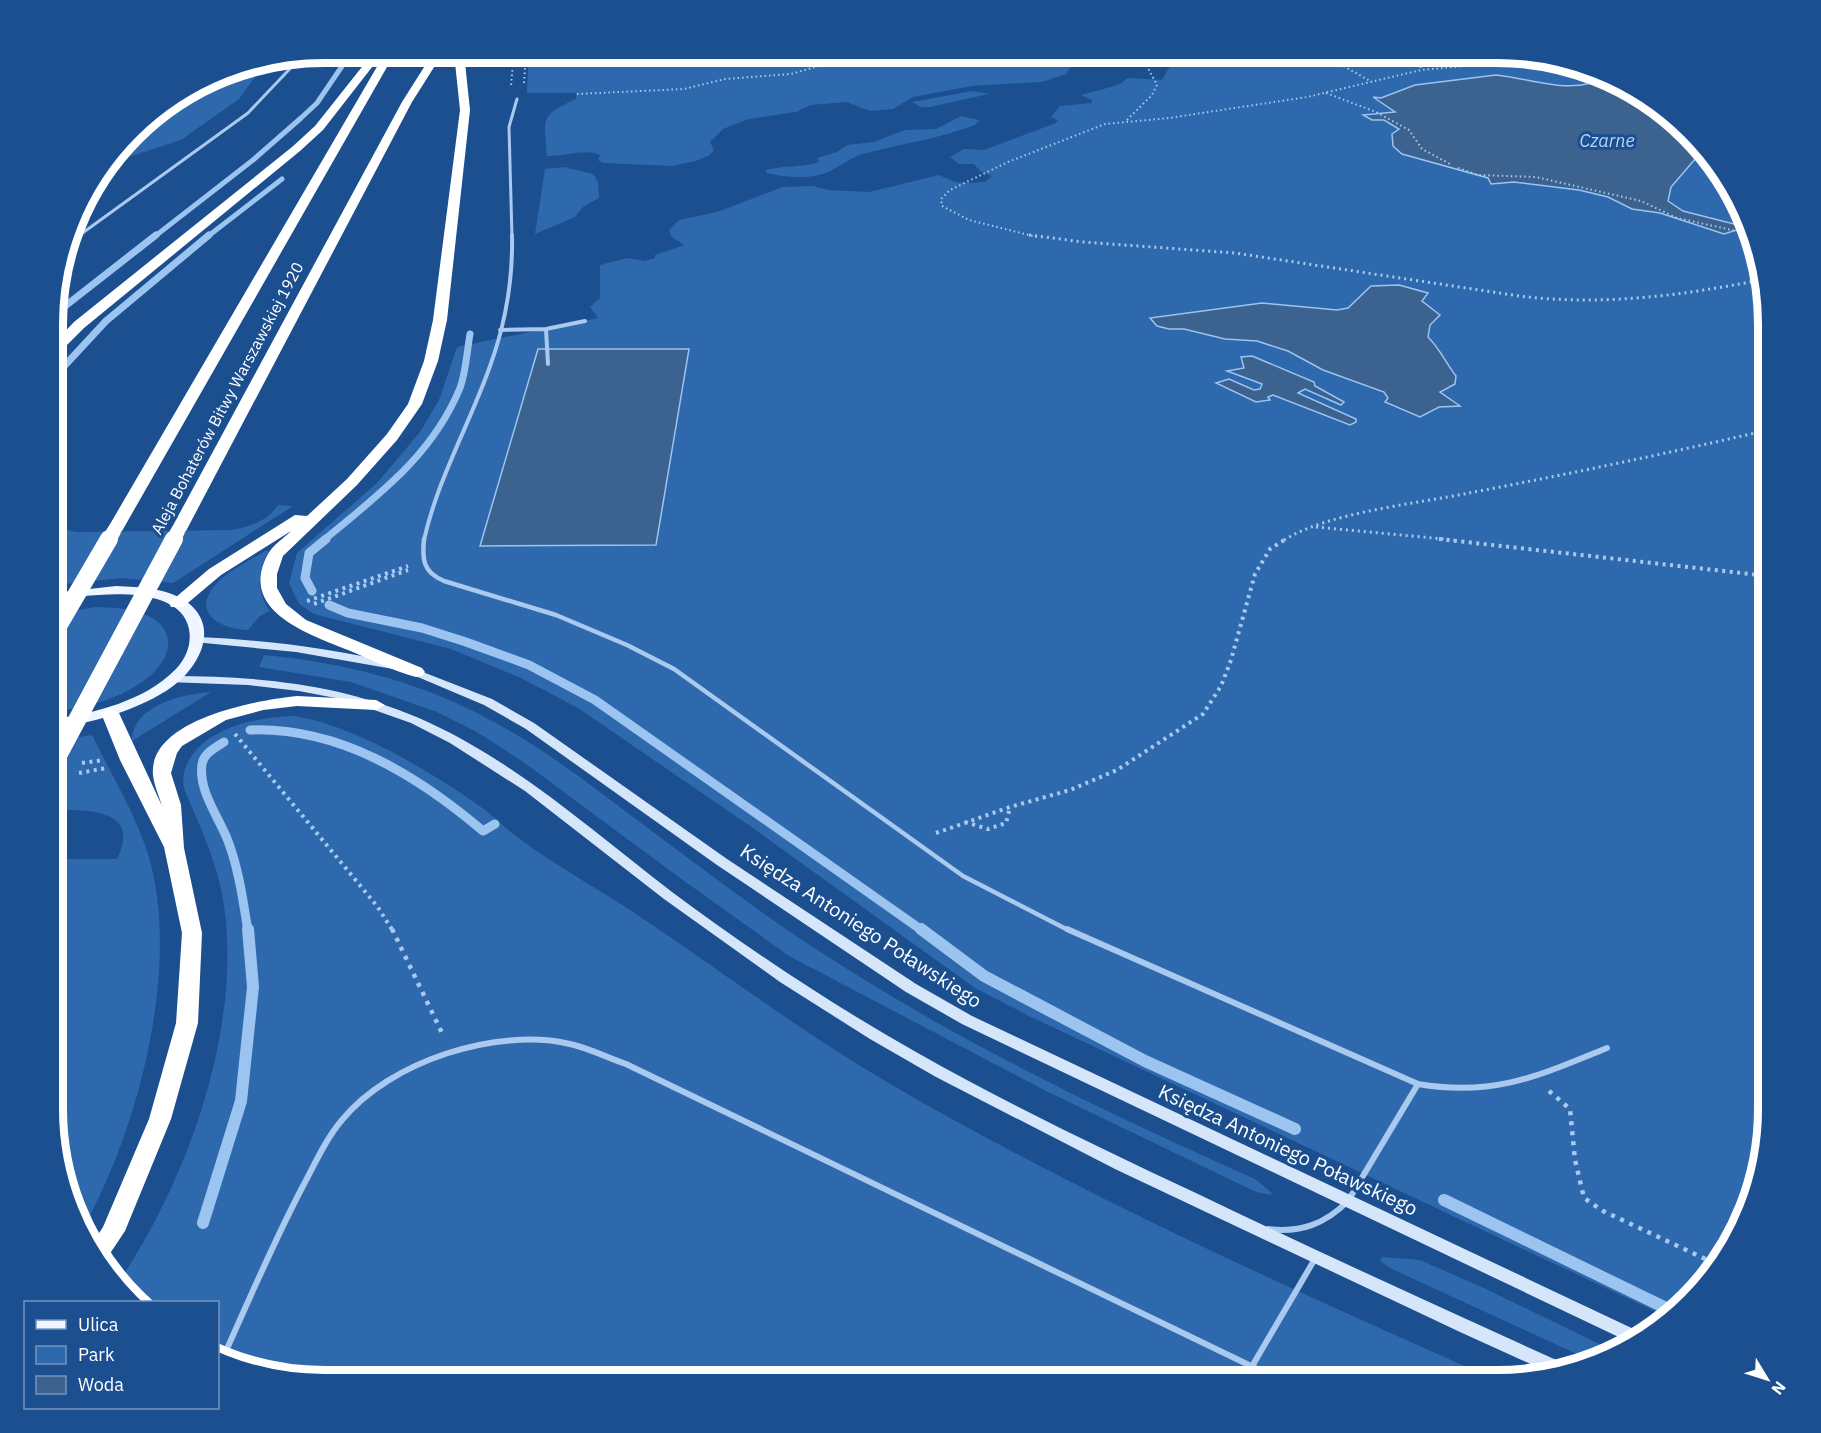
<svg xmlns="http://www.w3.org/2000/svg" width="1821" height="1433" font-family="'IBM Plex Sans',sans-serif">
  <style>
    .green { fill: #2e69ad }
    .water { fill: #3c6290; stroke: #9cc4f0; stroke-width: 1.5 }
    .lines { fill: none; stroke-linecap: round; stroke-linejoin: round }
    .stream-far3 { stroke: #9cc4f0; stroke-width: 5 }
    .stream-far2 { stroke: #9cc4f0; stroke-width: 7 }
    .stream-far1 { stroke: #9cc4f0; stroke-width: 9 }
    .stream { stroke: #9cc4f0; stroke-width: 12 }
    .path-far3 { stroke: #a9c9ee; stroke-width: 2; stroke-dasharray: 1.5 3; stroke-linecap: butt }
    .path-far2 { stroke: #a9c9ee; stroke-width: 3; stroke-dasharray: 2 4; stroke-linecap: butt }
    .path-far1 { stroke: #a9c9ee; stroke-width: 4; stroke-dasharray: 3 4.5; stroke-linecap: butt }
    .path { stroke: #a9c9ee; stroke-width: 4.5; stroke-dasharray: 4 6; stroke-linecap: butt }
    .lane-far3 { stroke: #a9c9ee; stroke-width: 3 }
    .lane-far2 { stroke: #a9c9ee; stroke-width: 4 }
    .lane-far1 { stroke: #a9c9ee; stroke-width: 4.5 }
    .lane { stroke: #a9c9ee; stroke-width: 6 }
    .secondary { fill: #d6e6fa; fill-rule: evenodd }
    .primary { fill: #f0f6ff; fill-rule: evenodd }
    .highway { fill: #fff; fill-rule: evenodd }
    .highway-bridge-far1 { stroke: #fff; stroke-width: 14 }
    .highway-bridge { stroke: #fff; stroke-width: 18 }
    .labels { text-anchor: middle; stroke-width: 6; stroke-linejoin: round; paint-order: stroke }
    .far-street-label { font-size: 16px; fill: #fff; stroke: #1b4f8f }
    .far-water-label { font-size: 18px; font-style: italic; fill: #b5d3f5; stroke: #1b4f8f }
    .street-label { font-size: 20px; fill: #fff; stroke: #1b4f8f }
    .rim { fill: none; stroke: #fff; stroke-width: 8 }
  </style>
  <rect width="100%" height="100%" fill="#1b4f8f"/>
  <!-- green -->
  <path class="green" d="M529,53h985l86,20 21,13 -126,24 -113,3 -18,3 8,4h12l15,10 3,24 86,24 3,6 23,-2 65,8 29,7 24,12 28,4 41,13 43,1 -61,-16 -15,-10 3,-14 25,-29 7,-1 45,63 20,104 -7,7 7,2v794l-20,86 -47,75 -38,27 -634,-299 -54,-28 -225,-162 -172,-118 -57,-30 -70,-29 -137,-35 -15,-10 -10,-21 8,-30 80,-70 43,-51 19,-32 18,-53 141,-29 -8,-11 10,-9v-33l27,-7 18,3 10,-3v-3l29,-10 -13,-9 -2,-6 10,-10 38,-8 66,-25 30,-1 16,4 40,2 70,-17 16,7 15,1 15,-1 7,-6 -12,-5 -6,-7h-15l-9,-7 14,-8 20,1 72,-27 2,-3 -7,-3 9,-11 32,-3v-3l-11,-5 37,-10 10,-7 34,2 11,-19c-5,-2 -11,-6 -17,-7 -21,-3 -81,-1 -90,20l-24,8 -70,4 -59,11 -20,12 -23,2 -24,-9 -35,3 -15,7 -47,7 -26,10 -13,13 4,8 -4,5 -14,6 -24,5 -69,-3 -5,-3 2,-5c-16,-7 -35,2 -53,1 -3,-38 -8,-40 29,-57v-6h-49z
    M229,71l26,6 -16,22 -58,41 -71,23 35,-43z
    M972,91l17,3 -59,13h-9l-9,-5z
    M961,116l18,4 -4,5c-37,14 -75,19 -112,29 -14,4 -24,14 -38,19 -18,7 -40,4 -59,0v-3c17,-5 37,-2 53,-8l-2,-4 20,-6 10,-7 27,-3 31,-12 31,-1z
    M564,167l29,7 5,8 1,16 -16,9 -8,10 -40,17 10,-65z
    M278,505l15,1 -120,77 -52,-5 -64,7 -3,-7v-51l22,5 155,-2c18,-3 37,-9 47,-25z
    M265,551h4c-12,21 -13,40 1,60l-10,5 -12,14c-29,-1 -59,-18 -30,-48 13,-13 32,-21 47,-31z
    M95,607c15,1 31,0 46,6 38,13 33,45 5,66 -26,20 -60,29 -92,32v-96z
    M264,655c74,7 146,24 213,58 56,28 106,66 156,104 62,46 124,94 189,136 137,89 284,160 433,226l17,14 -1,2 -15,-3 -212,-102 -255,-134 -109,-78 -158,-117 -47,-30 -38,-19 -86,-30 -92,-15z
    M211,692l-79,49c1,-36 50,-47 79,-49z
    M294,716c61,9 141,58 191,94 11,8 21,19 32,27 40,30 86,54 128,83 82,55 161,115 247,165 195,113 399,204 604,295h-1189l-86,-20 -3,-2v-56h-81l-17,-22c70,-104 127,-265 101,-391 -8,-36 -22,-65 -36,-98 -2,-5 -2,-12 -1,-18 11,-44 71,-56 110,-57z
    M92,735c19,39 43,78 56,119 34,111 -10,278 -66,376l-29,-103 1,-268h63c25,-51 -30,-49 -63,-49v-69z
    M1383,1257l37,3 66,29 128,62 -13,9 -9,1 -200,-92 -12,-8z"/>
  <!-- water -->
  <path class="water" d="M1496,75c39,4 75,21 111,2l69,43 27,37 -7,1 -25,29 -3,14 15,10 63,16 -22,7 -64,-21 -28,-4 -24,-12 -29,-7 -65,-8 -23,2 -3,-6 -86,-24 -9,-8 -1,-12 7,-5 -15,-9h-12l-9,-5 32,-3 -22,-15 8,1 34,-13z
    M1399,285l29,8 -6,8 18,14 -10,10 -2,12c12,12 18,26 28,39l-1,8 -15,8 20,14 -21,1 -19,10 -35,-15 3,-4 -4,-6 -61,-22 -35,-19 -31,-10 -32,-2 -41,-10h-15l-12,-3 -7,-8 112,-15 75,7 11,-2 23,-22z
    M538,349h151l-33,196 -176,1z
    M1252,356l62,26 1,4 29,16 -3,3 -36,-16 -7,4 58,26v3l-6,3 -77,-30 -5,2 2,3 -14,2 -40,-19 13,-4 25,11 6,-1 2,-5 -35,-13 17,-3 -3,-11z"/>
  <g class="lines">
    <!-- stream-far3 -->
    <path class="stream-far3" d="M154,237l99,-77 48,-42 16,-15 34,-50
      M207,237l75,-58"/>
    <!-- stream-far2 -->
    <path class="stream-far2" d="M55,314l101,-79
      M55,376l51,-55 103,-86
      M324,540c54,-45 108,-84 136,-152 6,-16 7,-37 10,-54"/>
    <!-- stream-far1 -->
    <path class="stream-far1" d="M312,591l-7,-13 4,-25 17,-14
      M329,605l19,8 74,15 44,14 63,23 66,35 328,231
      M250,730c89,-3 167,45 233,101l12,-7
      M224,742c-9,6 -20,11 -22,22 -4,27 17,53 26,77 11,29 15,60 20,90"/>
    <!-- stream -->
    <path class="stream" d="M921,929l63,47 161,85 150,68
      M1444,1200l226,110
      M203,1223l38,-122 12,-114 -5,-58"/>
    <!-- path-far3 -->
    <path class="path-far3" d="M811,53l14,12
      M1320,53l52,29
      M1419,53l2,17
      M524,83l2,-30
      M511,85l3,-32
      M1326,93l50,19 33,18 13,19 30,16
      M577,94l107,-5 41,-10 66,-5 73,-21
      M1127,120l25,-25 5,-10 -17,-32
      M1458,168l20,7 58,2 105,24 36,17 73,16
      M1037,237l-68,-17 -27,-14 -1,-7 9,-9 58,-28 97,-38 64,-6 138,-21 114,-27 120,-11"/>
    <!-- path-far2 -->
    <path class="path-far2" d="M1029,235l54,7 152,11 284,43c81,10 161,0 241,-16
      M1316,527l138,13
      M1284,540c46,-28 131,-36 185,-47 100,-19 200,-40 299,-63"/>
    <!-- path-far1 -->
    <path class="path-far1" d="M1439,539l329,37
      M307,601l101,-35
      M314,604l94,-34
      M235,734l142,172 16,25
      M82,763l22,-3
      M79,773l28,-5
      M965,822l23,7 18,-6 4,-16
      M936,833l74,-26 60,-17 47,-20 86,-56 18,-28 10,-26 24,-86 15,-25 16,-10"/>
    <!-- path -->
    <path class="path" d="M392,929l51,106
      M1549,1091l21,18 5,51 9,38 19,13 113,53"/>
    <!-- lane-far3 -->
    <path class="lane-far3" d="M77,237l171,-124 54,-57
      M512,237l-3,-110 8,-28"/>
    <!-- lane-far2 -->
    <path class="lane-far2" d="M71,241l8,-6
      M546,329l2,35
      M500,330l46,-1 39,-8
      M424,540c13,-59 44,-113 65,-171 16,-43 24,-88 23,-134"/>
    <!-- lane-far1 -->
    <path class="lane-far1" d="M424,539c-2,21 -1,33 20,42l112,34 71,30 47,24 289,207 107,55"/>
    <!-- lane -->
    <path class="lane" d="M1067,929l351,155c76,13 120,-8 189,-36
      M1268,1229c33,4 57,-5 80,-28l70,-117
      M222,1360c26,-58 51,-117 81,-174 12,-22 22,-46 39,-66 48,-59 155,-93 228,-76 19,4 38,14 56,20l654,316
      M1244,1380l72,-123"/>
    <!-- secondary -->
    <path class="secondary" d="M198,637c67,3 134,11 199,27l2,2 -6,3 -97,-17 -102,-10 -2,-2z
      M410,667l82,32 42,24 193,136 189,125 56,32 668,316 -13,9 -665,-317 -56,-32 -189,-127 -191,-136 -42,-24 -78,-33 -2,-2 2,-2z
      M172,676c85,0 168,8 247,42 94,41 172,112 253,174 78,58 159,112 244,160 92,52 186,97 282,142 121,58 243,114 365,169l2,4 -19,4 -86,-39 -345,-163 -179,-92 -66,-38 -90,-57 -116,-83 -139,-108 -75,-48 -39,-20 -65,-23 -47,-9 -51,-6 -80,-3 -2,-2z"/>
    <!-- primary -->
    <path class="primary" d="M116,586c23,1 52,2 71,16 36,27 9,71 -21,89 -34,21 -73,31 -112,38v-10c41,-6 90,-18 121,-49 11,-11 17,-26 14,-41 -9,-47 -101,-35 -135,-28v-8z"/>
    <!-- highway -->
    <path class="highway" d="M373,53h10l-60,77 -23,21 -216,177 -24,24 -5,1v-11l19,-20 218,-175 23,-21z
      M385,53h10l-273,478 -8,5 -6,-2 -2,-3z
      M433,53h10l-31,49 -226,429 -8,5 -6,-2 -2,-3 232,-429z
      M454,53h10l6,57 -23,210 -9,41 -16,43 -25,36 -40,45 -74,71 -6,18v14l9,16 20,16 116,48 3,4 -3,4 -6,1c-23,-6 -46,-18 -68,-27 -39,-16 -111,-39 -80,-96 5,-9 16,-16 23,-23l-70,44 -38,32h-12l-2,-4 40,-34 86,-54 12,1 40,-37 40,-45 21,-30 16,-43 9,-41 27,-210z
      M297,696l79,4 9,5 -9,5 -79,-4 -34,4 -37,10 -44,26 -5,7 -6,20 10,32 3,43 18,85 -4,90 -27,96 -46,112 -20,30 -13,-17 11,-17 46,-108 27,-96 6,-90 -18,-86 -44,-87 -19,-47 9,-5 9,5 43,93c-3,-10 -8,-21 -9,-31 -5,-56 105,-75 144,-79z"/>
    <!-- highway-bridge-far1 -->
    <path class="highway-bridge-far1" d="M109,540l5,-9
      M173,540l5,-9"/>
    <!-- highway-bridge -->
    <path class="highway-bridge" d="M54,633l55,-94
      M54,763l120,-224"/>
  </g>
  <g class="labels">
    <!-- far-street labels -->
    <g class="far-street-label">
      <text transform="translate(227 398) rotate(-62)" y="6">Aleja Bohaterów Bitwy Warszawskiej 1920</text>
    </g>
    <!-- far-water labels -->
    <g class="far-water-label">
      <text x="1607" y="147">Czarne</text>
    </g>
    <!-- street labels -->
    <g class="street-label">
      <text transform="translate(861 926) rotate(33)" y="7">Księdza Antoniego Poławskiego</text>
      <text transform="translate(1288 1150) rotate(25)" y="7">Księdza Antoniego Poławskiego</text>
    </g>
  </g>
  <!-- crop -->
  <path d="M0 0H1821V1433H0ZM324 63H1497A261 261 0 0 1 1758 324V1109A261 261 0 0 1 1497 1370H324A261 261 0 0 1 63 1109V324A261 261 0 0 1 324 63Z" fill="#1b4f8f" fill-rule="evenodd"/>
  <path class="rim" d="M324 63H1497A261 261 0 0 1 1758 324V1109A261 261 0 0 1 1497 1370H324A261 261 0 0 1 63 1109V324A261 261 0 0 1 324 63Z"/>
  <!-- legend -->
  <rect x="24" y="1301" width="195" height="108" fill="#1b4f8f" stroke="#7695bc" stroke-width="1.5"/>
  <rect x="36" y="1320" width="30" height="9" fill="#f0f6ff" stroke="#7695bc" stroke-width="1.5"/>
  <text x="78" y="1331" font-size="18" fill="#ffffff">Ulica</text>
  <rect x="36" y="1346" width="30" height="18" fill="#2e69ad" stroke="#7695bc" stroke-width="1.5"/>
  <text x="78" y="1361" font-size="18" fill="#ffffff">Park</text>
  <rect x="36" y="1376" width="30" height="18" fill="#3c6290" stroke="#7695bc" stroke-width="1.5"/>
  <text x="78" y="1391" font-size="18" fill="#ffffff">Woda</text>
  <!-- north arrow -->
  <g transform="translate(1767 1379) rotate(128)" stroke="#1b4f8f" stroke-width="4.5" paint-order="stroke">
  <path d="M0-4.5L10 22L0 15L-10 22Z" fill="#ffffff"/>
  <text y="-9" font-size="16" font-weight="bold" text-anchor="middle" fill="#ffffff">N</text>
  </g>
</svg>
